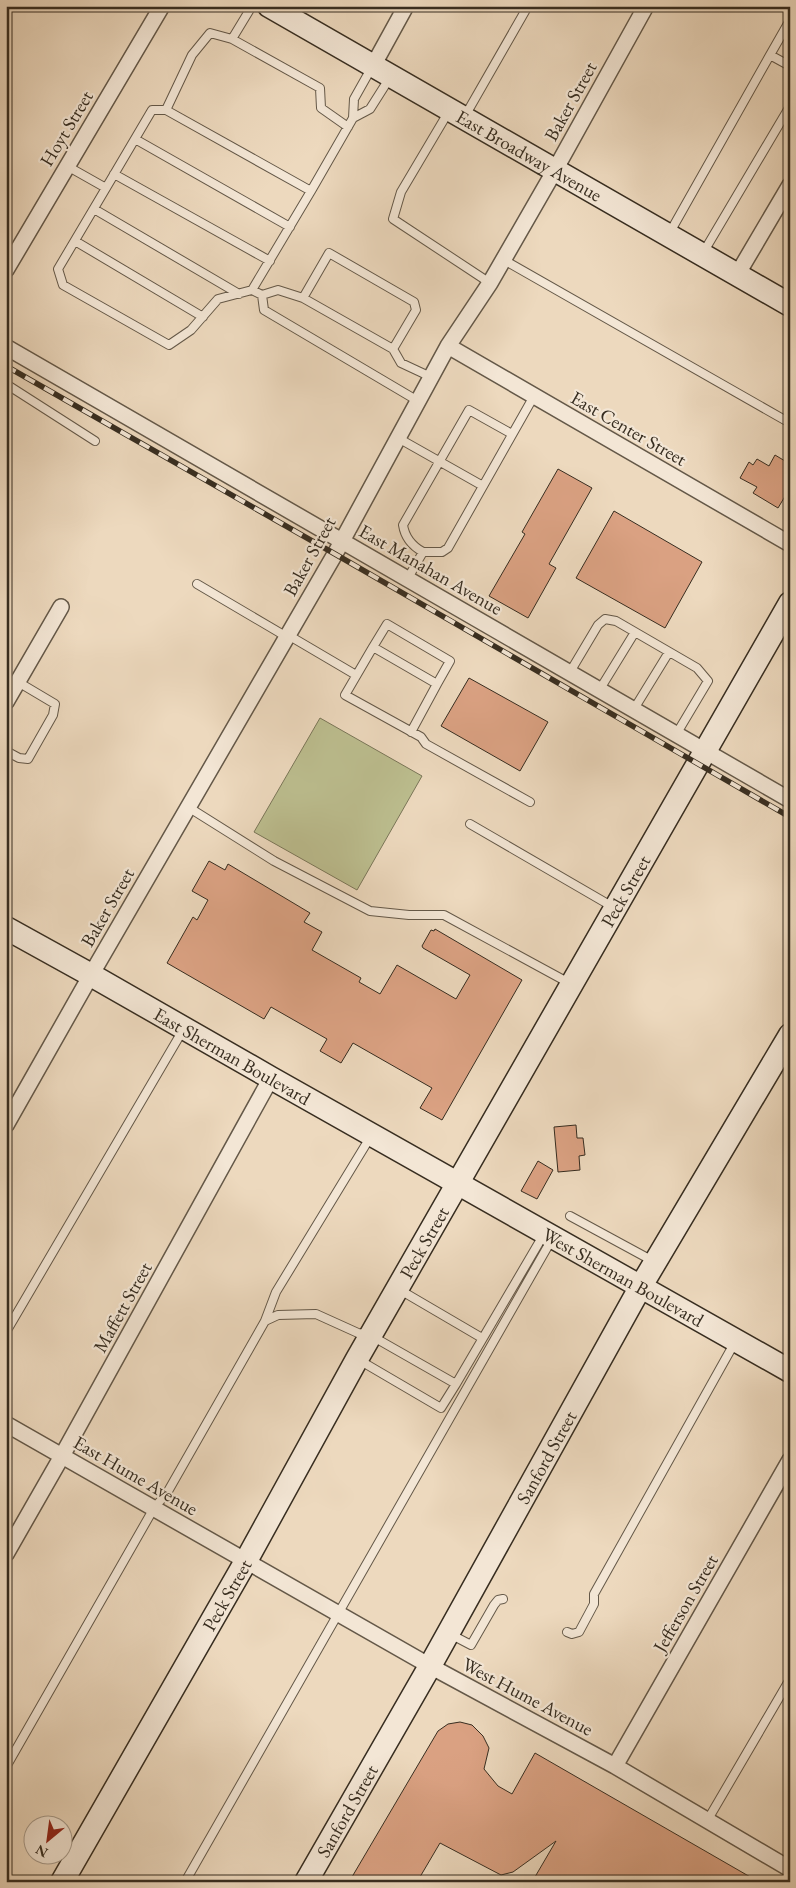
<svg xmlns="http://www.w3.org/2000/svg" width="796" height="1888" font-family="'EB Garamond',serif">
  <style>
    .green { fill: #bcbe8f; stroke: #7a7658 }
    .building { fill: #daa182; stroke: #372d20 }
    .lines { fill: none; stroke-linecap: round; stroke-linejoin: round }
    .lane-casing { stroke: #645848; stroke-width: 10 }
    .street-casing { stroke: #645848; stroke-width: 18 }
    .secondary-casing { stroke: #372d20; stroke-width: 25 }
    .lane { stroke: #f3e6d5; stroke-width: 8 }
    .street { stroke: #f3e6d5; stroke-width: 15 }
    .secondary { stroke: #f3e6d5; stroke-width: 22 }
    .rail-casing { stroke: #372d20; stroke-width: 5.5 }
    .rail { stroke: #f3e6d5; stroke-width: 4; stroke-dasharray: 11; stroke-linecap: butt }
    .labels { text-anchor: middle; stroke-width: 4.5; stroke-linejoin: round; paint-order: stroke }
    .street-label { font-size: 19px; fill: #372d20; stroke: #f3e6d5 }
  </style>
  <rect width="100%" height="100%" fill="#edd9be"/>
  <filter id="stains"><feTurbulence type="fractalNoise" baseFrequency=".004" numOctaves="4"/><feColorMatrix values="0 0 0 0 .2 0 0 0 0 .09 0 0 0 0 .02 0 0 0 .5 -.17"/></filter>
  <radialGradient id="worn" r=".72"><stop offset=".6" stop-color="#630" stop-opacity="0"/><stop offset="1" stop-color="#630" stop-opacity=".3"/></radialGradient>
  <!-- green -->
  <path class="green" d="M320,718l102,58 -65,114 -103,-58z"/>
  <!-- building -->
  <path class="building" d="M775,455l15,9v24l-12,20 -25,-15 4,-6 -17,-9 9,-16 4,3 4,-6 12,7z
    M558,469l34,19 -43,76 7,4 -28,50 -39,-22 36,-62 -3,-2z
    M614,511l88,51 -37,66 -89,-50z
    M469,678l79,44 -28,49 -79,-45z
    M209,861l16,9 3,-6 82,49 -6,9 18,10 -10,18 49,28 -2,4 21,12 17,-29 59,34 14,-24 -47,-27 -1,-2 9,-16 3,1 1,-2 87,51 -80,140 -22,-12 12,-20 -79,-45 -12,20 -21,-12 7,-12 -56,-32 -7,12 -97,-56 26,-46 4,3 11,-20 -16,-9z
    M576,1125l1,13h6l2,17 -6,1 1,14 -22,2 -4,-45z
    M538,1161l15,9 -16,29 -16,-8z
    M460,1722l12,3 11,11 6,12 -5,21 14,17 14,8 23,-41 224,129h-227l24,-41 -43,31 -12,3 -61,-32 -23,39h-68l89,-151 10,-7z"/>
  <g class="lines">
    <defs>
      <path id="lane" d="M790,20l-20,35 20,11
        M232,39l20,-33
        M372,67l-18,32 -1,19 17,-9 19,-30
        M166,110l26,-55 18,-22 22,6 88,49 1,20 27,19
        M449,111l-48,81 -8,27 97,64
        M465,116l63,-110
        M135,139l155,88
        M67,166l39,22 -48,81 5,16 106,60 22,-15 27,-31 34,-9 10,5 16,-5 25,8 90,51 8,14 30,14
        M114,174l156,87
        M106,188l46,-78h14l145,81 42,-73
        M94,209l145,85
        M669,234l101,-179
        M75,241l128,76
        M703,253l87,-147
        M504,260l286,163
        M252,290l59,-99
        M262,295l2,15 154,91
        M303,298l26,-45 85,49 2,8 -23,39
        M6,384l89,57
        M398,438l85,48
        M423,552c-11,-6 -18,-14 -20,-27l66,-115 43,24
        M408,578l15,-26h19l6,-4 86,-152
        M197,584l90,53
        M288,635l68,40
        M373,647l14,-23 63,37 -13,23
        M570,672l28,-47 7,-6 11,2 81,47 11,13 -31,52
        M600,689l35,-57
        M634,709l35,-57
        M411,732l26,-48 -64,-37 -28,48 76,42 5,7 104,58
        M6,751l13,7 9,1 25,-44 2,-11 -37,-22
        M188,807l86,54 96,50 39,4h35l127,69
        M470,824l143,83
        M570,1216l83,45
        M400,1290l82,48
        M265,1321l11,-29 95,-156
        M6,1332l177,-302
        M359,1360l82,48 15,-24
        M567,1632l5,2 7,-2 15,-28v-10l141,-252
        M450,1634l21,11 23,-40 4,-5 5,-1
        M6,1767l148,-259 13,-15 98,-172 13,-6 38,-1 42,19 12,2 86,49 88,-150
        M707,1821l83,-142
        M185,1882l367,-643
        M788,1882l2,-4"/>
      <path id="street" d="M373,66l33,-60
        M6,270l156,-264
        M737,275l53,-90
        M448,346l342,198
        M6,347l784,453
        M6,702l55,-95
        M6,1125l85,-150 244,-421 113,-208 42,-63 65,-113 91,-164
        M6,1424l424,242 185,100 175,103
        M6,1554l56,-98 209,-378
        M615,1766l175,-306"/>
      <g id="secondary">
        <path id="s1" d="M269,6l521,299"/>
        <path id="s2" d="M6,928l85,47 180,103 519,293"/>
        <path id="s3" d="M62,1882l184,-321 111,-202 433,-756"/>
        <path id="s4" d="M306,1882l124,-216 211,-380 149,-251"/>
      </g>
    </defs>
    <!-- lane casing -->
    <use href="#lane" class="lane-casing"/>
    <!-- street casing -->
    <use href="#street" class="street-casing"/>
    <!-- secondary casing -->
    <use href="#secondary" class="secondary-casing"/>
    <!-- lane -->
    <use href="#lane" class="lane"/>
    <!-- street -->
    <use href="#street" class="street"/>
    <!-- secondary -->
    <use href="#secondary" class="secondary"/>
    <defs>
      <path id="rail" d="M6,366l329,188 455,263"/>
    </defs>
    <!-- rail casing -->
    <use href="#rail" class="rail-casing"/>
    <!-- rail -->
    <use href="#rail" class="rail"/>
  </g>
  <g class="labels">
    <!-- street labels -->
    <g class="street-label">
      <text transform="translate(570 101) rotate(-61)" y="7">Baker Street</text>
      <text transform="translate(66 128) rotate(-59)" y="7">Hoyt Street</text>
      <text dy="7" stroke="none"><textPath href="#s1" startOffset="300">East Broadway Avenue</textPath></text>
      <text transform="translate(629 428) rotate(30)" y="7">East Center Street</text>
      <text transform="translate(309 556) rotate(-61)" y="7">Baker Street</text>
      <text transform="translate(431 569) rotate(30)" y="7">East Manahan Avenue</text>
      <text dy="7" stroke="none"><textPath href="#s3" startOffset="1140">Peck Street</textPath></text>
      <text transform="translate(107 907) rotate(-60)" y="7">Baker Street</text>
      <text dy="7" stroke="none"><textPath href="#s2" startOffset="260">East Sherman Boulevard</textPath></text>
      <text dy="7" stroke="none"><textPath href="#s3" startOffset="735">Peck Street</textPath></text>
      <text dy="7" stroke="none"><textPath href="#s2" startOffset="709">West Sherman Boulevard</textPath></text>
      <text transform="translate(122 1307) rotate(-61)" y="7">Maffett Street</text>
      <text dy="7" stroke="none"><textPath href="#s4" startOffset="488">Sanford Street</textPath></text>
      <text transform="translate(136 1475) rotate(30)" y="7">East Hume Avenue</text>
      <text dy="7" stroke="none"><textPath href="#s3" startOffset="331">Peck Street</textPath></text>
      <text transform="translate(685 1603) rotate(-60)" y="7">Jefferson Street</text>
      <text transform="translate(528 1696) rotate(28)" y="7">West Hume Avenue</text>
      <text dy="7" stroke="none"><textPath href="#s4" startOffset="82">Sanford Street</textPath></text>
    </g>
  </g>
  <!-- margin -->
  <rect width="796" height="1888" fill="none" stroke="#edd9be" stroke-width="25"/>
  <rect x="8" y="8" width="781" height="1873" fill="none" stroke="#372d20" stroke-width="2.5"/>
  <rect x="12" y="12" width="771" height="1863" fill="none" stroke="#372d20"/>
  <!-- north arrow -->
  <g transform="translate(48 1840) rotate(209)"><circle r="24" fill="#f3e6d5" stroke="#a89c8d"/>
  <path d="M0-4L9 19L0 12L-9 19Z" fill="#8f2418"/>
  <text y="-8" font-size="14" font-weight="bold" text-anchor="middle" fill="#372d20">N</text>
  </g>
  <rect width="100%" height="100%" filter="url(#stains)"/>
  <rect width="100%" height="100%" fill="url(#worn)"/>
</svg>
